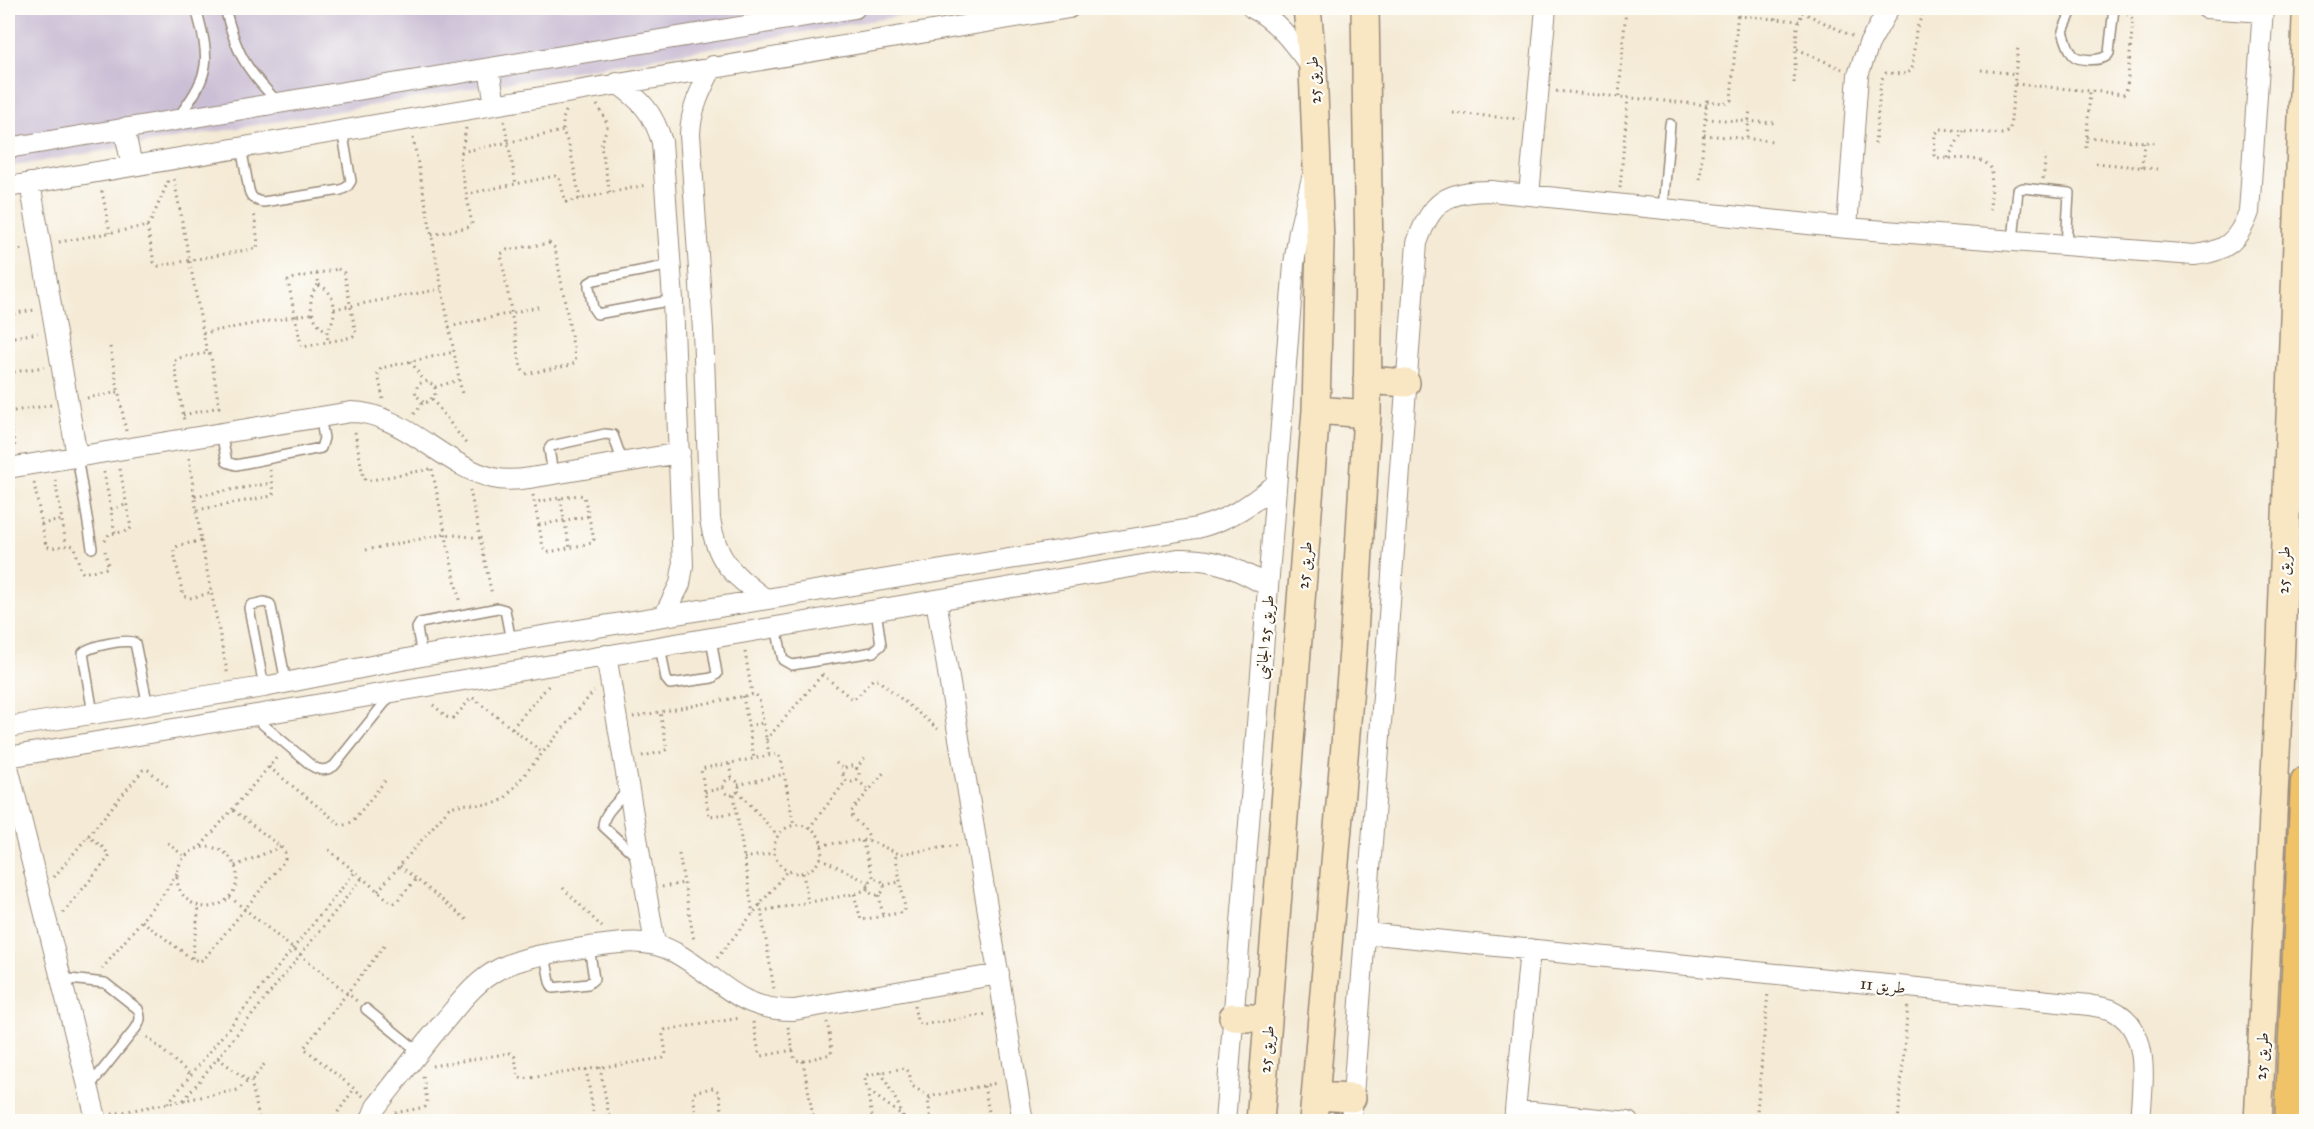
<svg xmlns="http://www.w3.org/2000/svg" width="2314" height="1129" font-family="'IM FELL Great Primer',Amiri,serif">
  <style>
    .industrial { fill: #cbbfd5 }
    .lines { fill: none; stroke-linecap: round; stroke-linejoin: round }
    .lane-casing { stroke: #988a7a; stroke-width: 12 }
    .street-casing { stroke: #988a7a; stroke-width: 22 }
    .secondary-casing { stroke: #988a7a; stroke-width: 30 }
    .primary-casing { stroke: #988a7a; stroke-width: 33 }
    .path { stroke: #988a7a; stroke-width: 3; stroke-dasharray: 1.5 4.5; stroke-linecap: butt }
    .lane { stroke: #fff; stroke-width: 9 }
    .street { stroke: #fff; stroke-width: 20 }
    .secondary { stroke: #f9e7c3; stroke-width: 27 }
    .primary { stroke: #f0c369; stroke-width: 30 }
    .labels { text-anchor: middle; stroke-width: 4.5; stroke-linejoin: round; paint-order: stroke }
    .street-label { font-size: 16px; fill: #3b2a1e; stroke: #fdfcf7 }
  </style>
  <rect width="100%" height="100%" fill="#fdfcf7"/>
  <filter id="ink" filterUnits="userSpaceOnUse"><feTurbulence type="fractalNoise" baseFrequency=".0167" numOctaves="2"/><feDisplacementMap in="SourceGraphic" scale="12" xChannelSelector="R" yChannelSelector="G"/><feConvolveMatrix kernelMatrix="1 2 1 2 8 2 1 2 1" color-interpolation-filters="sRGB"/></filter>
  <filter id="wash" filterUnits="userSpaceOnUse"><feTurbulence type="fractalNoise" baseFrequency=".008" numOctaves="4" result="noise"/><feDisplacementMap in="SourceGraphic" scale="24" xChannelSelector="R" yChannelSelector="G"/><feGaussianBlur stdDeviation="1.35" result="paint"/><feColorMatrix in="noise" values="0 0 0 0 0 0 0 0 0 0 0 0 0 0 0 0 0 1.4 0 .05"/><feComposite in="paint" operator="in"/></filter>
  <g filter="url(#wash)">
    <rect width="100%" height="100%" fill="#f4ead5"/>
    <!-- industrial -->
    <path class="industrial" d="M8,8h938l-938,159z"/>
  </g>
  <g filter="url(#ink)">
    <g class="lines">
      <defs>
        <path id="lane" d="M225,8c11,44 20,61 53,94
          M2073,8l-10,23c2,7 5,18 10,24 5,6 32,7 36,-2l5,-45
          M179,116c33,-44 31,-56 17,-108
          M241,147l8,43c2,8 6,11 14,12l78,-12 6,-3 4,-6 -9,-51
          M1663,209l7,-85
          M2013,241l5,-51 5,-2 46,5 -3,52
          M671,265l-77,15 -5,3v4l4,21 4,6 76,-14
          M221,433l6,29 9,3 85,-17 3,-10 -4,-22
          M77,456l15,92
          M553,474l-4,-25 2,-3 54,-12 8,1 10,28
          M776,627l7,33 9,5 81,-13 8,-7 -5,-35
          M660,646l6,33 4,5 42,-6 5,-4 -6,-36
          M422,656l-5,-28 3,-5 78,-15 7,2 6,31
          M264,687l-15,-79 2,-3 13,-3 6,2 1,3 15,75
          M93,714l-10,-61c6,-7 45,-15 52,-10l13,63
          M253,716l59,50c8,5 13,5 22,0l57,-71
          M627,791c-8,10 -24,22 -24,35l35,32
          M545,955l5,27 3,6 35,-4 6,-5 -5,-32
          M61,978l44,5 33,26c3,8 3,12 -2,19l-47,59
          M366,1009l53,43"/>
        <path id="street" d="M1252,8c26,12 44,39 61,61
          M2206,8l57,4
          M713,66c-12,23 -22,42 -23,68l13,196 7,189c7,44 22,54 55,80
          M489,69l6,35
          M617,83c24,17 36,29 45,59l11,158 10,266 -3,18 -16,32
          M124,128l8,38
          M8,148c282,-48 565,-93 847,-140
          M30,183l47,273
          M8,187l1061,-179
          M1529,195l17,-187
          M1847,228l11,-153 11,-31 20,-36
          M8,468l343,-56c51,0 92,54 142,66 12,3 25,2 37,0l150,-25
          M936,600l87,522
          M606,655l49,289
          M8,727l256,-40 158,-31 775,-128c34,-9 53,-23 79,-44
          M8,757l1170,-198c39,-1 57,9 90,27
          M8,767l89,355
          M1365,933l724,72c7,2 17,2 23,5 41,19 30,76 28,112
          M1515,1110l113,12
          M370,1122l6,-15c22,-28 43,-56 66,-83 17,-20 34,-44 59,-56 27,-13 59,-16 88,-21 28,-4 59,-10 85,5 47,25 60,58 120,58l205,-36
          M1225,1122l69,-858 5,-33 13,-53
          M1351,1122l66,-879c14,-42 30,-52 74,-52l356,37 347,27c31,-3 44,-13 55,-43l14,-204
          M1514,1122l16,-173"/>
        <path id="secondary" d="M1367,380l39,3
          M1316,410l51,4
          M1233,1017l35,2
          M1315,1096l37,2
          M1260,1122l56,-712 4,-170 -7,-171 -6,-61
          M1313,1122l40,-471 14,-237 2,-159 -4,-247
          M2258,1122l21,-430 27,-673"/>
        <path id="primary" d="M2290,1122l16,-341"/>
      </defs>
      <!-- lane casing -->
      <use href="#lane" class="lane-casing"/>
      <!-- street casing -->
      <use href="#street" class="street-casing"/>
      <!-- secondary casing -->
      <use href="#secondary" class="secondary-casing"/>
      <!-- primary casing -->
      <use href="#primary" class="primary-casing"/>
      <!-- path -->
      <path class="path" d="M1802,12l52,25
        M1738,16l61,5
        M1776,19l3,-11
        M1797,49l45,20
        M1981,70l35,4
        M1794,83l3,-56 7,-19
        M2015,84l109,10 3,-6 6,-69 -6,-4
        M1556,91l151,14
        M1619,96l7,-88
        M1707,101l17,2 7,-3 7,-92
        M597,105l9,15 1,7 -6,19 9,47
        M566,111l-3,8v12l7,17 10,51
        M1453,113l66,6
        M1706,119l70,4
        M504,121l12,63
        M1704,135l70,6
        M2087,137l70,6
        M413,138l49,256
        M1747,138l3,-30
        M1875,144l6,-64 5,-7 20,1 6,-4 4,-40 9,-22
        M2086,148l4,-57
        M461,152l102,-21
        M1948,158l15,-27
        M2096,163l61,6
        M2142,167l2,-25
        M174,179l33,174
        M1700,179l7,-83
        M2043,179l3,-24
        M1620,188l8,-91
        M102,191l8,42
        M466,194l89,-18 4,2 7,24 80,-17
        M1990,210l2,-40c-8,-17 -41,-9 -57,-13l-1,-2 1,-21 6,-5 60,5 7,-2 2,-3 8,-83
        M147,226l7,36 5,4 98,-18 1,-5 -4,-31
        M432,235l36,-8 4,-3 -12,-63 6,-33
        M59,242l88,-16 4,-5 19,-44
        M549,243l6,5 21,114 -5,3 -46,9 -4,-6 -20,-114 6,-4z
        M8,252l15,-3
        M338,269l6,4 12,61 -4,3 -49,10 -2,-2 -13,-64 3,-2z
        M317,274l2,11
        M318,285c-13,13 -7,38 9,46
        M319,285c18,7 19,32 8,46l1,11
        M334,309l107,-20
        M8,314l27,-4
        M449,327l89,-20
        M203,333l110,-20
        M8,338l30,-5
        M110,347l16,84
        M411,361l12,20
        M8,373l36,-6
        M435,387l24,-7
        M87,398l31,-6
        M383,399l-5,-25 3,-6 73,-16
        M432,399l35,46
        M8,409l7,39
        M8,412l43,-7
        M414,414l9,-12h5l7,-7v-8l-7,-6 -10,3 -3,10 8,8
        M183,415l36,-8 -8,-50 -2,-4 -31,5 -4,3 10,60
        M355,432l8,44 3,5 64,-12
        M189,458l12,83 27,135
        M432,469l28,135
        M104,472l11,61
        M55,480l11,64
        M34,483l12,63 5,2 20,-3 4,2 5,22 3,4 23,-5 2,-3 -3,-14
        M470,490l22,105
        M533,495l10,52 1,2 5,3 43,-9 2,-4 -10,-43 -5,-1 -44,7
        M195,496l77,-13
        M560,498l10,50
        M111,509l15,-4
        M197,510l75,-14 2,-4 -4,-22
        M41,524l21,-4
        M539,525l50,-9
        M105,541l4,-7 19,-3 3,-3 -11,-59
        M201,541l-22,4 -5,4v3l9,44 7,2 21,-5
        M366,550l79,-16 35,4
        M745,652l7,42
        M822,674l30,25 5,-2 16,-18 5,1 60,49
        M743,696l11,62
        M473,698l70,55
        M433,705l14,12 7,1 18,-21
        M633,717l122,-23 4,4 10,56
        M748,726l15,-3
        M512,728l38,-44
        M766,740l56,-65
        M642,756l21,-4 4,-3 -7,-37
        M836,763l8,6
        M729,764l3,15
        M843 774a8 8 0 1 1 16 0a8 8 0 1 1-16 0Z
        M269,767l73,59 10,-4 33,-41
        M856,769l11,-14
        M723 787a8 8 0 1 1 16 0a8 8 0 1 1-16 0Z
        M857,780l12,10
        M738,785l46,-11
        M738,791l40,45
        M705,792l18,-4
        M734,795l19,119
        M737,813l-28,3 -8,-46 4,-2 73,-14 3,4 13,68
        M774 849a24 24 0 1 1 48 0a24 24 0 1 1-48 0Z
        M809,828l37,-47
        M862,841l12,38
        M869,841c0,-15 -15,-16 -18,-29l35,-42
        M168,843l17,14
        M821,845l41,-5 13,3 24,11 61,-9
        M201,846l77,-90
        M177 877a30 30 0 1 1 60 0a30 30 0 1 1-60 0Z
        M329,850l63,53 4,-1 20,-23
        M679,854l15,87
        M744,858l30,-5
        M820,858l49,25
        M235,866l45,-19
        M400,866l67,54
        M803,873l5,29
        M54,877l89,-107h5l23,19
        M868 887a8 8 0 1 1 16 0a8 8 0 1 1-16 0Z
        M884,885l16,-3
        M662,887l22,-4
        M563,888l39,39
        M378,891l71,-83c18,-9 40,3 56,-10l89,-107
        M854,894l7,26 43,-8 1,-4 -10,-55
        M879,895l4,22
        M230,897l128,105
        M760,904l14,85
        M761,911l93,-17 14,-5
        M63,913l46,-56 -4,-8 -17,-13
        M142,921l50,38 8,2 4,-2 81,-99v-7l-4,-6 -48,-37
        M192,958l7,-52
        M717,958l70,-87
        M102,969l63,-77 12,-19
        M914,1006l3,14 4,5 67,-11
        M753,1022l6,30 3,4 31,-6
        M788,1027l6,29 1,4 8,1 28,-7 1,-5 -5,-27
        M147,1037l44,38
        M218,1058l30,23 5,-2 13,-17
        M803,1061l11,61
        M432,1066l78,-13 5,4 3,20 5,2 140,-21 3,-4 -3,-19 2,-5 76,-12
        M600,1067l10,55
        M586,1069l9,53
        M881,1072l17,32 6,18
        M251,1081l9,41
        M984,1086l7,36
        M869,1091l42,31
        M363,1096l-59,-48 81,-103
        M184,1100l178,-222
        M168,1103l187,-231
        M395,1113l30,-6 2,-6 -4,-25
        M397,1113l1,9
        M112,1114l125,-24 11,-9
        M331,1122l23,-33
        M483,1122l18,-4 3,4
        M664,1122l32,-6
        M697,1122l-4,-28 4,-3 16,-3 6,4 5,30
        M873,1122l-8,-43 2,-4 38,-7 4,4 3,14 18,11
        M931,1122l-3,-22 4,-4 65,-13
        M1756,1122l12,-130
        M1898,1122l10,-118"/>
      <!-- lane -->
      <use href="#lane" class="lane"/>
      <!-- street -->
      <use href="#street" class="street"/>
      <!-- secondary -->
      <use href="#secondary" class="secondary"/>
      <!-- primary -->
      <use href="#primary" class="primary"/>
    </g>
  </g>
  <g class="labels">
    <!-- street labels -->
    <g class="street-label">
      <text transform="translate(1313 80) rotate(-94)" y="6">طريق 25</text>
      <text transform="translate(1304 565) rotate(-85)" y="6">طريق 25</text>
      <text transform="translate(2283 570) rotate(-88)" y="6">طريق 25</text>
      <text transform="translate(1264 637) rotate(-85)" y="6">طريق 25 الجانبى</text>
      <text transform="translate(1883 985) rotate(6)" y="6">طريق 11</text>
      <text transform="translate(1266 1049) rotate(-85)" y="6">طريق 25</text>
      <text transform="translate(2261 1056) rotate(-87)" y="6">طريق 25</text>
    </g>
  </g>
  <!-- margin -->
  <rect width="2314" height="1129" fill="none" stroke="#fdfcf7" stroke-width="30"/>
</svg>
